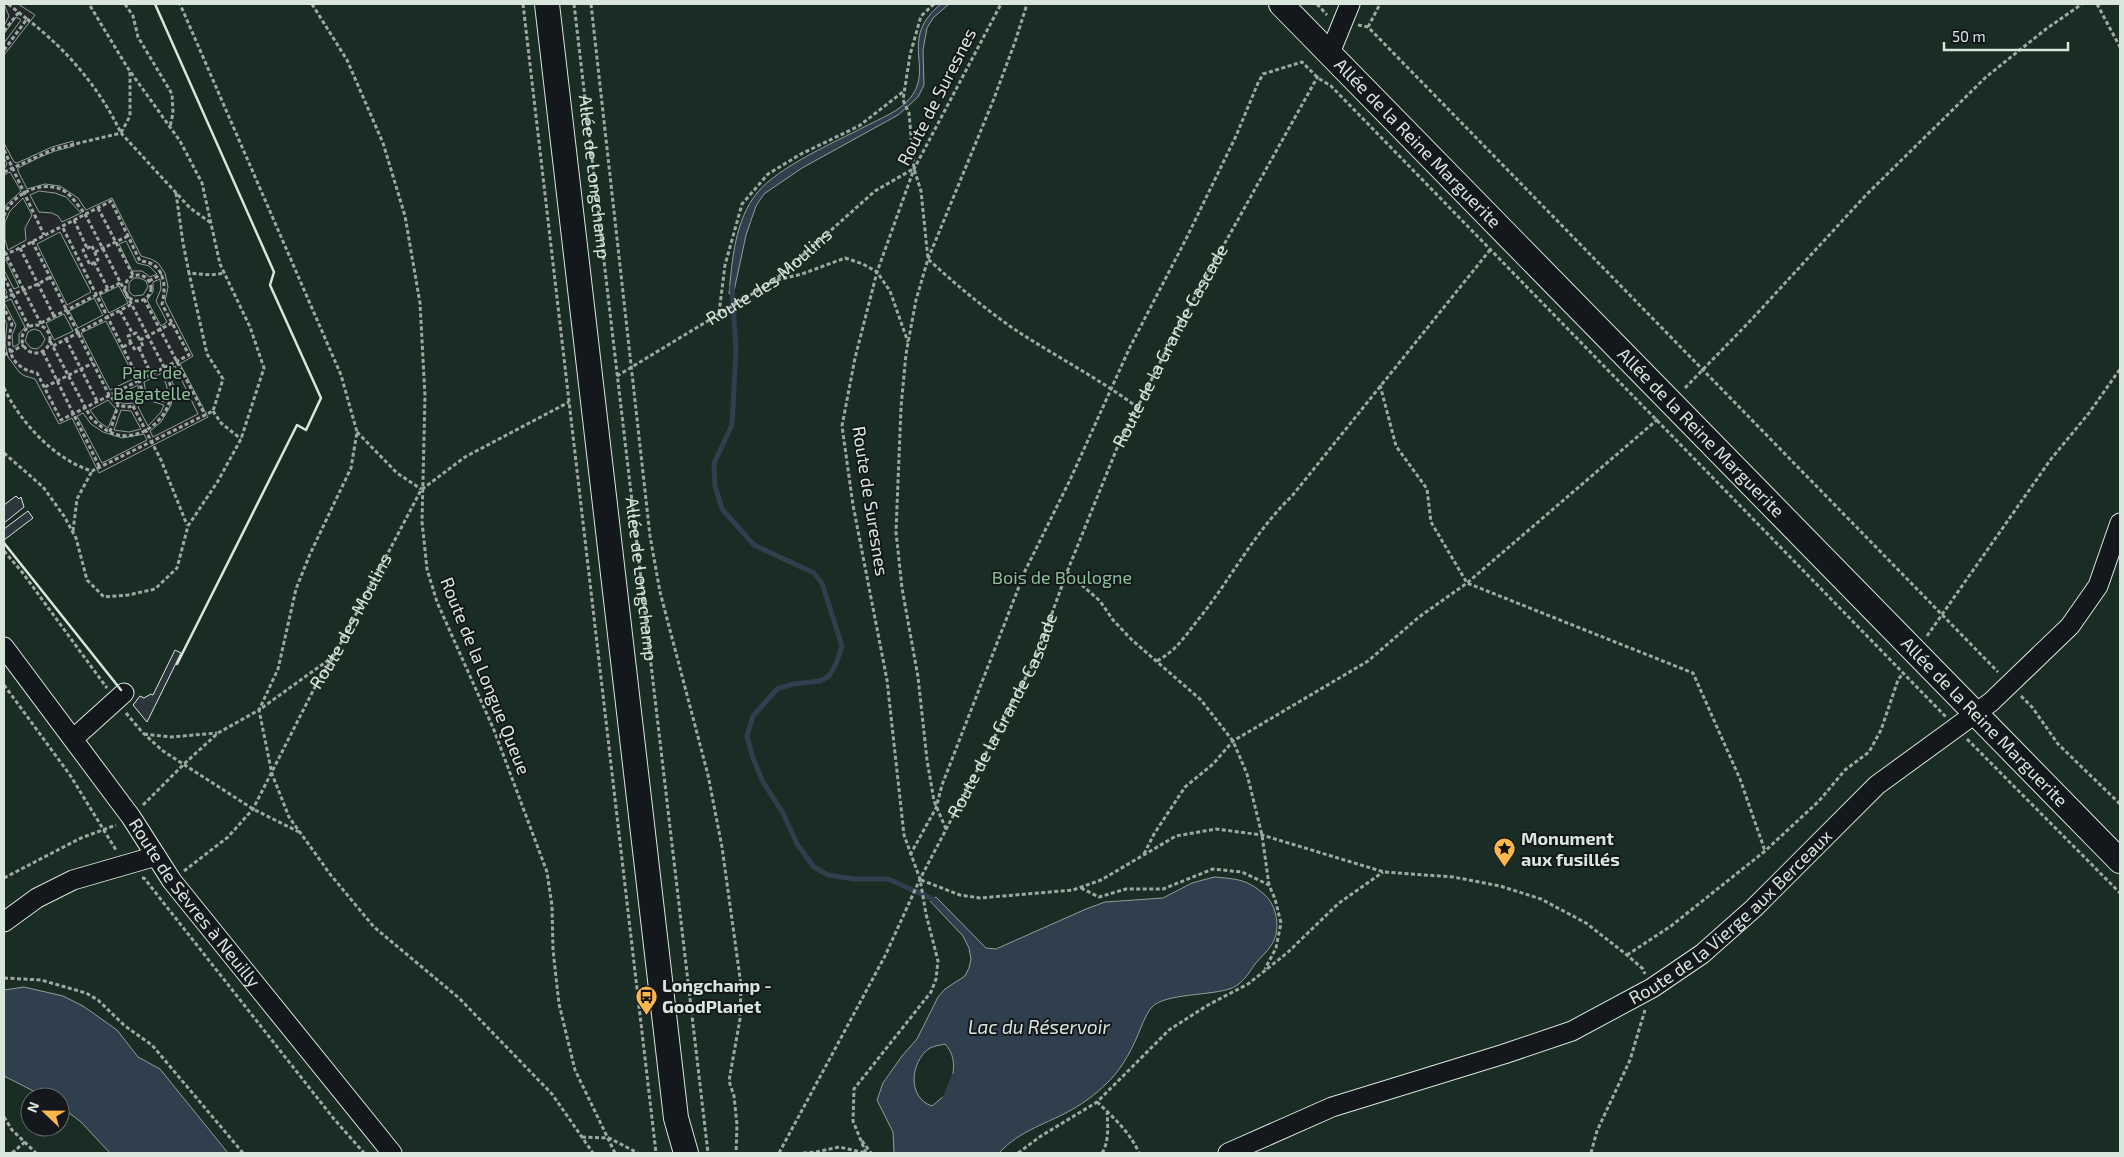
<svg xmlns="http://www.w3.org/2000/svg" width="2124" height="1157" font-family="'Exo 2',sans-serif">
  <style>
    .green { fill: #1a2d24; stroke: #939e99; fill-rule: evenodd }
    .parking { fill: #24282b; stroke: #939e99; fill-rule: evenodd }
    .water { fill: #2f3f4d; stroke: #939e99; fill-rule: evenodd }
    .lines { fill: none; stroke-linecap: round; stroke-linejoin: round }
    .stream { stroke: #2f3f4d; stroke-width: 5 }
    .building { fill: #2c363c; stroke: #d8e6dc }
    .minor-casing { stroke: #d8e6dc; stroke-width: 21 }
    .major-casing { stroke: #d8e6dc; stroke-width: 26 }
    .path { stroke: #9da8a2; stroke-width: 3; stroke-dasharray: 4 2.5; stroke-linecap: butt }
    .minor { stroke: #14181c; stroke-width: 19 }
    .major { stroke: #14181c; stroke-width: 24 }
    .wall { stroke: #d8e6dc; stroke-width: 2.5 }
    .labels { text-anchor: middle; stroke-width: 4; stroke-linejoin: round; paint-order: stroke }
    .street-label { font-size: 18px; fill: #d8e6dc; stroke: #14181c }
    .park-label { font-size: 18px; fill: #8ac095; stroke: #14181c }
    .poi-label { font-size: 18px; font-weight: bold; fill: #d8e6dc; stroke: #14181c; text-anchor: start }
    .water-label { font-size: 19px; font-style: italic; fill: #d8e6dc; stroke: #14181c }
  </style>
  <rect width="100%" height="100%" fill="#14181c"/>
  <!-- green -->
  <path class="green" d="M4,4h2116v1149h-2116zM30,1097h30v30h-30z"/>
  <!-- parking -->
  <path class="parking" d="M4,4h14l17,11 -31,40v-12l17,-23 -5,-3 -12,17v-8l5,-10z
    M73,141l1,5 -19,5 -17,7 -20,10v3l9,18 18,-5 15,2 18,12 8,12 26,-12 29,58 10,3 7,4 7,10 3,14 -3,14 28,55 -13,8 28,53 -109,56 -27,-55 -13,6 -24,-45 -10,-3 -5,-3 -12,-16 -3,-13 2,-20 -3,-6v-23l3,-2 -3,-6v-17l10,19 5,-2 -13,-27h-2v-50l2,-5 15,-14 -11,-19 -6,3v-6l3,-5 -3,-7v-14l10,19 3,1 35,-16zM39,191l16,2 11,4 15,16 -19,9 -4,-6 -6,-3 -13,-1 -9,-17zM23,198l9,17 -7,13 1,12 -18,10 -3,-10v-18l5,-11zM60,232l31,60 -24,13 -30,-61zM126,241l11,22 12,3 8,8 -7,3 -8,-6h-10l-13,-27zM134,278h6l6,3 2,6 -5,8 -9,1 -5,-4v-9zM160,279l1,10 -5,12 11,21 -6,4 -14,-26 6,-8v-10zM119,286l9,17 -19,10 -9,-18zM94,298l9,17 -25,13 -9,-17zM11,299l14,28 -6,7v10l-6,3 -1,-12 4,-10 -12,-23zM64,314l9,17 -19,9 -8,-17zM106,321l29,57 -25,12 -29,-57zM34,329l6,2 5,8 -3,6 -5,4 -6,-1 -6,-7 3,-9zM175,366l23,48 -45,23 -3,-6 11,-9 10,-17 3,-18 -6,-17zM162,373l5,14 -1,12 -20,-6 -2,-11zM138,385l1,11 -6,7 -10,1 -9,-7zM144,399l20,6 -3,7 -13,14 -10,-19zM108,400l8,9 -8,19 -9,-6 -9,-12zM121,410l10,1 10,18 -12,3 -15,-2zM83,413l8,11 12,8 19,6 22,-4 3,6 -45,23 -25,-47z"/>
  <!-- water -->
  <path class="water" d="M941,4h8l-16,14 -6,10 -4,22 1,35 -6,12 -20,18 -96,53 -38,26 -8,12 -10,29 -12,56 -5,3c3,-34 6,-74 28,-101 21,-26 76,-50 107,-66 15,-8 37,-16 47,-30 23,-30 -13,-58 30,-93z
    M1214,877c23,2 33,2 51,18 12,11 16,35 7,49 -4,7 -11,13 -17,20 -6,9 -13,20 -23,24 -20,8 -67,5 -80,19 -7,8 -11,21 -15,30 -8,18 -17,34 -31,47 -10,10 -21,18 -33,25 -26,15 -53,21 -74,44h-105l-1,-21 -16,-32 6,-17 19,-27 15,-17 21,-42 7,-8 20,-13 4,-8 2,-9 -2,-11 -6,-12 -33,-35 6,-4 47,48 3,3 10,1 90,-40 19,-7 58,-4 29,-15zM945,1044c13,14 8,29 5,47l-18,15c-25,-8 -22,-45 -2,-58 4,-2 11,-3 15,-4z
    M24,987l39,9 20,10 34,24 21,27 22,12 68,84h-118l-29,-31 -21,-16v-9h-15l-41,-21v-86z"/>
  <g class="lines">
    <!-- stream -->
    <path class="stream" d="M732,287l4,63 -4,75 -18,38 1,23 7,23 32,36 60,28 8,10 20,63 -6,18 -7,12 -9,5 -27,3 -16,5 -24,27 -6,20 6,22 10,24 20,31 14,31 17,23 14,8 26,4h34l43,19 5,5
      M944,1101l10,-25"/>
  </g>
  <!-- building -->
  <path class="building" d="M16,496l3,3 2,-2 3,10 -20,16v-18z
    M28,511l5,7 -29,22v-11z
    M175,650l6,3 -34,69 -14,-17 7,-9 4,2 7,-4 2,1z"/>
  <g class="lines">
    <defs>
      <g id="minor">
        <path d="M1330,53l20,-49"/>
        <path id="s5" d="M4,647l127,170 41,64 220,272"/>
        <path d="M73,739l51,-46"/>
        <path d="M4,922l33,-24 36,-18 83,-24"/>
        <path id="s6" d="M1228,1153l104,-46 172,-53 68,-23 80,-43 50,-34 52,-46 123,-123 114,-83 79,-76 28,-40 22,-63"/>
      </g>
      <g id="major">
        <path d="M547,4l129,1114 10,35"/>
        <path id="s7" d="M1281,4l839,857"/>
      </g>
    </defs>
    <!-- minor casing -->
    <use href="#minor" class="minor-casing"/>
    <!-- major casing -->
    <use href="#major" class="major-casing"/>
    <!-- path -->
    <g class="path">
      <path d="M125,4l8,12 5,21 34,57 1,19 -3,14"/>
      <path d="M312,4l35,56 36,83 22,73 15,87 5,93 -3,126 5,47 10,33 57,128 53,142 5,34 1,44 6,54 16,66 40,83"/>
      <path d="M523,4l133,1149"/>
      <path id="s1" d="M574,4l134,1149"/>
      <path d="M591,4l59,532 10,56 48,183 14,72 19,138 -1,34 -11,62 5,15 3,29 -1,28"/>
      <path d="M934,4l-13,12 -11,39 -7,45 6,13 5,56 7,22 7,68c27,25 56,49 86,70 41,27 84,49 123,78"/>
      <path d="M1317,4l10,11"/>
      <path d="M2097,4l23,43"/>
      <path d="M27,19c40,31 72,68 94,114l9,-17v-44"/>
      <path d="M1358,25l10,2 630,645"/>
      <path d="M1368,27l12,-23"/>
      <path d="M4,31l15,-19"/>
      <path d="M4,50l23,-31 -19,-15"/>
      <path d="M4,150l40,85"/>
      <path d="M4,172l50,-23 67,-16 69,75 21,15"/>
      <path d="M176,193l7,50 6,30 22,2 14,-2"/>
      <path d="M98,208l35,67"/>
      <path d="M4,216c7,-23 43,-39 63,-23 7,6 13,15 18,21l79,153c3,8 8,19 7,27 -2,24 -28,46 -53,41 -10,-2 -19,-10 -27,-17l-41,-77"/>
      <path d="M74,220l13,28"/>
      <path d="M32,241l77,154c13,15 23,17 34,0l-4,-15 -77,-154"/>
      <path d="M92,246l6,14 -8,5 -7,-15z"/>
      <path d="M20,248l34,68"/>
      <path d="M4,251l37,73"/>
      <path d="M95,252l33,-16"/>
      <path d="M4,255l16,-7 91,-47 29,60c24,1 27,24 22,43l27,51 -128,65 -24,-47c-27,-5 -32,-25 -25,-49l-8,-16"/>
      <path d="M94,262l14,27"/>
      <circle cx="138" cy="288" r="13"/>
      <path d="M4,277l25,50"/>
      <path d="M777,280l25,-6 43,-16 18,6 14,8 13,19 18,51"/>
      <path d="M149,281l13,-7"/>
      <path d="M4,298l34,-14 12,-7"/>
      <path d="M144,299l61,116"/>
      <path d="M120,311l13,23"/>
      <path d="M719,313l6,-48 17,-61 26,-30 33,-20 58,-28 45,-35"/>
      <path d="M41,323l79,-40"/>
      <circle cx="36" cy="339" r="14"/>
      <path d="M66,339l31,62"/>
      <path d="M131,343l-3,-7 8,-3 4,7"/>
      <path d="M53,346l79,-42"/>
      <path d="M123,347l8,-4 4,7 8,-4 -3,-6 32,-17"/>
      <path d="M139,348l12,26"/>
      <path d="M43,352l57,116"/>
      <path d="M4,355l20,-10"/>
      <path id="s2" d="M617,376l158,-96 100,-89 38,-22"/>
      <path d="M1380,385l16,61 31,43 4,33 36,61 226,90 47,106 25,72"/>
      <path d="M45,387l48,-24"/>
      <path d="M4,388c16,34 51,72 88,83l121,-60 10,-32 -16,-25 -18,-81"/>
      <path d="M1685,388l67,-69 114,-124 120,-118 60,-48 36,-25"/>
      <path d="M143,395l26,7"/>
      <path d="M133,406l28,54 26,65"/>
      <path d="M213,411l8,12 20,16"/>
      <path d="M110,432l8,-27"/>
      <path d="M357,432l40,41 24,16"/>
      <path d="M4,453l39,34 21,29 12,22 11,42 17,17 24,-2 27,-6 22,-21 11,-42 30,-45 23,-42 23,-71 -14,-41 -30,-63 -18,-81 -22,-42 -53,-74 -38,-63"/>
      <path d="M73,531l4,-32 15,-28"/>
      <path d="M4,551l18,21 85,116"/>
      <path d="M1067,572l33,29 13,19 19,20 69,60 32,41 14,33 15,61 7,50"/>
      <path d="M1927,636l124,-177 38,-46 31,-44"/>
      <path d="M334,656l-75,54 13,64 17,43 41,57 44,53 85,71 93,96 41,59"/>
      <path d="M1157,661c18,-10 27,-23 40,-40 33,-40 57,-89 95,-125l198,-246"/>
      <path d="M4,685l66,90 46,75"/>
      <path d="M2021,696l11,11 26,37 62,60"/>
      <path d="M126,713l17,20 20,18 90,58 46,23"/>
      <path d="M144,734l27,3 46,-4"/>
      <path d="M1967,739l153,154"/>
      <path d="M143,805l41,-41 34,-31 41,-23 19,-41 18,-80 14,-35 41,-86 6,-36 -16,-57 -161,-371"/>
      <path d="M946,829l-12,-28 -7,-41 -9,-83 -16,-89 -6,-56 5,-125 5,-53 10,-54 12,-41 65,-158 22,-59 12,-38"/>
      <path d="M1144,854l10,-20 31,-47 28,-23 20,-23 135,-80 51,-44 48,-34 191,-164"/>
      <path d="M910,855l26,-47 6,-23 83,-214 45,-91 60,-133 56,-108 50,-103 22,-53 5,-9 39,-12 16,16 13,8 615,631"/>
      <path id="s3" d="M184,871l44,-34 25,-28 64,-126 17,-27 87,-166 44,-33 104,-55"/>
      <path d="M4,878l77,-40 35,-13"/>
      <path d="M142,878h2l190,241 30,34"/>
      <path d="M921,880l39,15 20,3 93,-8 28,-10 75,-44 40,-7 46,6 122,37 69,5 47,9 41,13 45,24 41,32 16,14 2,5"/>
      <path d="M1081,888l18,9 27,-8h37l50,-20 29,3 27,13 6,14 6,24 -5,25 -11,21"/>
      <path d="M1627,955l44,-29 94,-75 54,-50 26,-31 24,-18 12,-22 17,-50 5,-7"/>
      <path d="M4,978l37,2 45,13 12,7 27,26 27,19 91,108"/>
      <path d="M1097,1102c16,15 33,30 42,51"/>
      <path d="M4,1117l8,13 24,23"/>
      <path d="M582,1137l27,1 29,15"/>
      <path d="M862,1141l9,12"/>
      <path d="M12,1153l13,-11"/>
      <path id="s4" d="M779,1153l106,-197 35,-77 115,-219 32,-88 50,-124 60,-119 141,-253"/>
      <path d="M803,1153l13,-1 23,-5 27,6"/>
      <path d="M866,1153l-13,-32 1,-32 77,-97 5,-13 2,-18 -12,-47 -6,-35 -16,-44 -17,-155 -34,-175 -11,-79 13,-68 22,-86 37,-103 87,-165"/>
      <path d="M1018,1153l23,-17 56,-34 72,-72 39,-25 40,-21 39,-31 52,-50 44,-31"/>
      <path d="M1102,1153c7,-11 6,-27 5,-40"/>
      <path d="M1591,1153l6,-22 33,-71 15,-50"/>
    </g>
    <!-- minor -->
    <use href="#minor" class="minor"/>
    <!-- major -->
    <use href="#major" class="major"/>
    <!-- wall -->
    <path class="wall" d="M155,4l119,268 -4,13 51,113 -15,32 -9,-5 -120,239
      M4,543l117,147"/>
  </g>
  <!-- icons -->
  <defs>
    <symbol id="sight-pin" viewBox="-11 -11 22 30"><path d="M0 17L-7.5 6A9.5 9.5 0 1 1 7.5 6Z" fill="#ffb74d" stroke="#14181c"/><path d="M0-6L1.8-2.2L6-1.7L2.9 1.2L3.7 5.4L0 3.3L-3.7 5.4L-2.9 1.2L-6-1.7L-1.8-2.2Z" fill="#111"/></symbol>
    <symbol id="bus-pin" viewBox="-11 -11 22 30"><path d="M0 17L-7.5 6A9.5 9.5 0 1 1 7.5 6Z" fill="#ffb74d" stroke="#14181c"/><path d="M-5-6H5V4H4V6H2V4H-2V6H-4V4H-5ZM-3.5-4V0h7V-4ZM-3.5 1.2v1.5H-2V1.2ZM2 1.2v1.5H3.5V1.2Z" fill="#111"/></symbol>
  </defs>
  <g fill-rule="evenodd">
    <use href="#sight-pin" x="1492" y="836" width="25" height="34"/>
    <use href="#bus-pin" x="634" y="984" width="25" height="34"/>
  </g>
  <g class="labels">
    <!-- street labels -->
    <g class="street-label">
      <text transform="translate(937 97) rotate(-63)" y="6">Route de Suresnes</text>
      <text dy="6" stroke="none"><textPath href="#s7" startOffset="195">Allée de la Reine Marguerite</textPath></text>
      <text dy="6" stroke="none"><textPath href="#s1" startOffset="174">Allée de Longchamp</textPath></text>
      <text dy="6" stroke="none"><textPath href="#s2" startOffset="182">Route des Moulins</textPath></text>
      <text dy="6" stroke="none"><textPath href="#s4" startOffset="898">Route de la Grande Cascade</textPath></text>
      <text dy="6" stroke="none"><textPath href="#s7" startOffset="600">Allée de la Reine Marguerite</textPath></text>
      <text transform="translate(870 501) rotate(81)" y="6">Route de Suresnes</text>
      <text dy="6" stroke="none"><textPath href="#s1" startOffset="579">Allée de Longchamp</textPath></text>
      <text dy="6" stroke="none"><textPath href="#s3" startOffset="305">Route des Moulins</textPath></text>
      <text transform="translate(485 676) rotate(68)" y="6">Route de la Longue Queue</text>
      <text dy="6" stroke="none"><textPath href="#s4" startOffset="492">Route de la Grande Cascade</textPath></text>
      <text dy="6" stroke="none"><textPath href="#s7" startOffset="1005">Allée de la Reine Marguerite</textPath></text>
      <text dy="6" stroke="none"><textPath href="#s5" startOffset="319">Route de Sèvres à Neuilly</textPath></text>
      <text dy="6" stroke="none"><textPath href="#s6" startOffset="562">Route de la Vierge aux Berceaux</textPath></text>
    </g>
    <!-- park labels -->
    <g class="park-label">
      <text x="152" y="379">Parc de<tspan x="152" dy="21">Bagatelle</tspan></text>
      <text x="1062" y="584">Bois de Boulogne</text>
    </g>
    <!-- poi labels -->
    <g class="poi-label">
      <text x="1521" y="845">Monument<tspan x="1521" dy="21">aux fusillés</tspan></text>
      <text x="662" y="992">Longchamp -<tspan x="662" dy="21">GoodPlanet</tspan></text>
    </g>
    <!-- water labels -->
    <g class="water-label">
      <text x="1039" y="1034">Lac du Réservoir</text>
    </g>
  </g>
  <!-- border -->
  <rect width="2124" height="1157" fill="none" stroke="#d8e6dc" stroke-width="10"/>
  <!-- north arrow -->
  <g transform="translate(45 1112) rotate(292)"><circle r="24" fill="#14181c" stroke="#626a69"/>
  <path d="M0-4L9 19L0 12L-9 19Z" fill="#ffb74d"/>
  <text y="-8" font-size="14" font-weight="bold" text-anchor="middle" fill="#d8e6dc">N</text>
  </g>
  <!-- scale -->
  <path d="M1944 42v8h124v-8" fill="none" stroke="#d8e6dc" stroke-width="2.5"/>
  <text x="1952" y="42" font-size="15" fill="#d8e6dc" stroke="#14181c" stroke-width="4" paint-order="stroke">50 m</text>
</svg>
